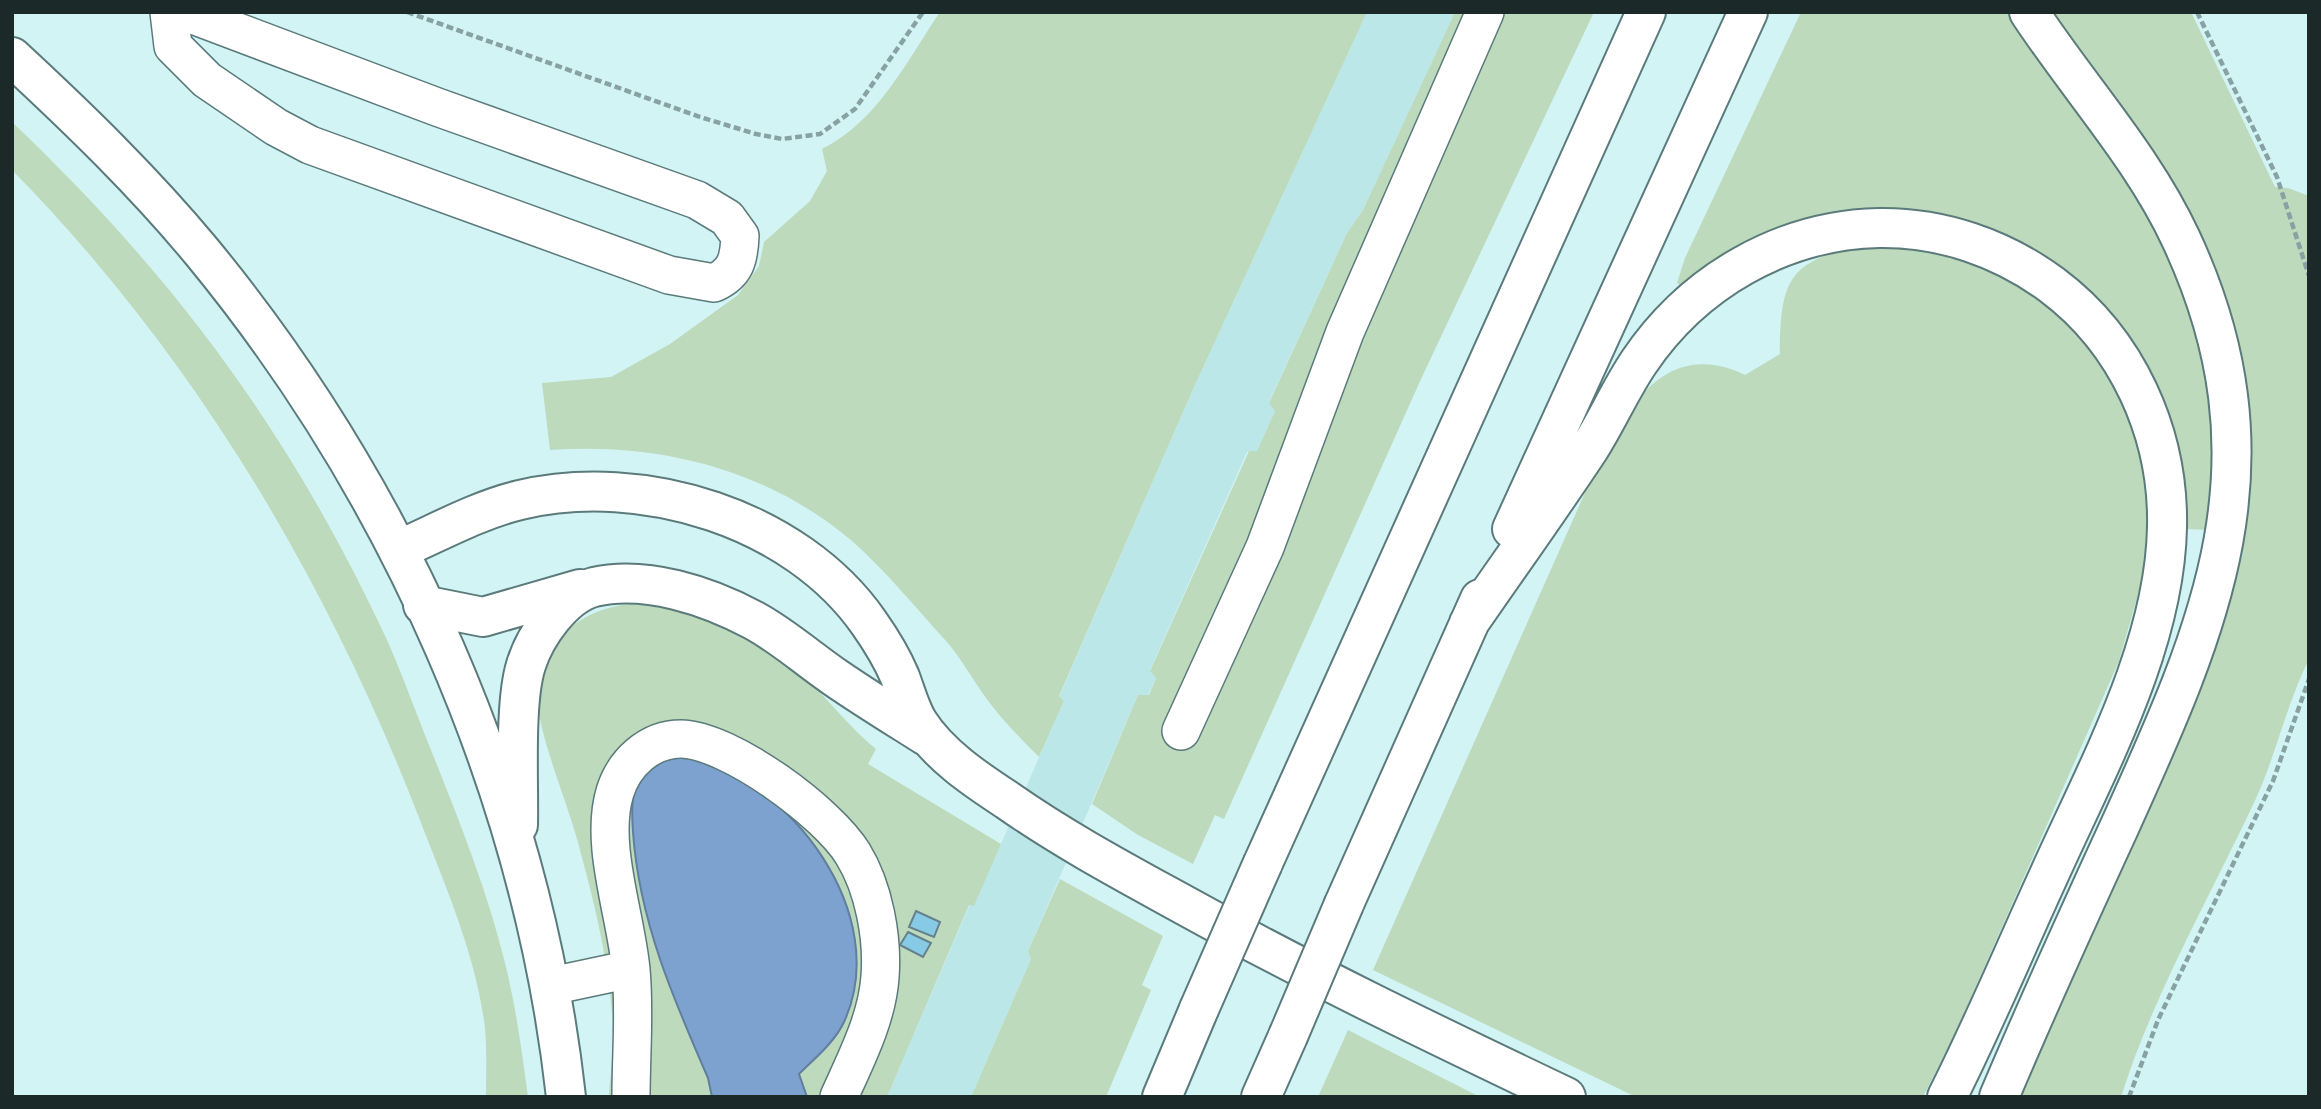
<svg xmlns="http://www.w3.org/2000/svg" width="2321" height="1109" font-family="'Noto Sans',sans-serif">
  <style>
    .built { fill: #bce7e8 }
    .green { fill: #bddabc }
    .water { fill: #7da2cf; stroke: #607e9d; stroke-width: 2 }
    .building { fill: #86cae6; stroke: #66808c; stroke-width: 2 }
    .lines { fill: none; stroke-linecap: round; stroke-linejoin: round }
    .minor-casing { stroke: #5b7a7b; stroke-width: 40 }
    .major-casing { stroke: #5b7a7b; stroke-width: 42 }
    .highway-casing { stroke: #5b7a7b; stroke-width: 42 }
    .path { stroke: #88a1a2; stroke-width: 4.5; stroke-dasharray: 7 3.5; stroke-linecap: butt }
    .minor { stroke: #fff; stroke-width: 37 }
    .major { stroke: #fff; stroke-width: 38 }
    .highway { stroke: #fff; stroke-width: 38 }
    .highway-bridge-casing { stroke: #5b7a7b; stroke-width: 42; stroke-linecap: butt }
    .highway-bridge { stroke: #fff; stroke-width: 38 }
  </style>
  <rect width="100%" height="100%" fill="#d2f4f5"/>
  <!-- built -->
  <path class="built" d="M1367,12h88l-92,198 -16,23 -78,169 6,9 -18,40 -10,1 -97,218 6,8 -8,17h-10l-110,256 3,8 -60,138h-84l83,-193 4,1 90,-204 -5,-4 135,-310z"/>
  <!-- green -->
  <path class="green" d="M940,12h427l-173,375 -135,309 5,5 -25,56c-19,-19 -37,-37 -53,-59 -13,-18 -25,-40 -40,-57 -30,-33 -60,-70 -94,-100 -85,-72 -194,-99 -302,-91l-8,-67 69,-6 59,-33 68,-49 21,-29 5,-24 46,-41 17,-30 -5,-22c55,-27 85,-88 118,-137z
    M1455,12h139l-173,367 -197,440 -9,-4 -22,49 -55,-29 -46,-31 46,-109h11l7,-17 -6,-7 99,-220h8l18,-40 -6,-8 78,-170 16,-23z
    M1801,12h211l80,113 70,111 40,110 13,88 -4,96 -26,-1 -23,-125 -205,-181 -275,64 -5,-4 8,-25z
    M2048,12h143l84,175 13,1 21,8v463c-24,48 -34,102 -58,150 -45,95 -98,187 -130,288h-104l171,-384 52,-341z
    M12,122c164,156 279,312 375,518 16,36 29,73 44,110 28,70 56,140 74,213 11,44 17,89 23,134h-42c0,-23 1,-46 -1,-69 -9,-74 -41,-145 -67,-213 -93,-239 -226,-462 -406,-645z
    M1869,244l89,10 86,44 64,69 29,65 12,69 -1,48 -6,31 -23,81 -165,375 -31,61h-287l-263,-127 211,-475c31,-66 71,-163 161,-120l35,-21c0,-80 12,-94 89,-110z
    M642,603c61,6 120,35 165,77 24,22 43,48 69,69l-8,15 133,80 -27,62 -5,-1 -82,192h-278c1,-21 5,-43 4,-64 -2,-65 -19,-132 -36,-194 -9,-34 -40,-109 -39,-139 1,-62 46,-95 104,-97z
    M1060,879l103,57 -21,49 9,5 -45,107h-135l60,-138 -3,-8z
    M1348,1030l132,67h-162z"/>
  <!-- water -->
  <path class="water" d="M686,757c105,21 207,159 158,265 -10,21 -29,36 -45,52l8,23h-95l-4,-19c-35,-80 -69,-158 -75,-246 -1,-16 -3,-39 7,-53 11,-16 28,-21 46,-22z"/>
  <!-- building -->
  <path class="building" d="M916,911l24,11 -6,15 -25,-10z
    M908,932l23,11 -8,14 -23,-12z"/>
  <g class="lines">
    <defs>
      <path id="minor" d="M169,12l4,34 34,34 69,47 34,18 359,130 45,8c22,-10 25,-24 26,-47l-13,-18 -30,-18 -260,-93 -252,-95
        M1181,731l84,-184 80,-215 140,-320
        M551,986l80,-17
        M631,1097c0,-43 4,-85 0,-127 -5,-55 -32,-126 -16,-178 9,-29 34,-53 66,-53 49,1 147,74 172,115 21,34 30,84 27,123 -3,42 -24,82 -41,120"/>
      <path id="major" d="M12,57c67,62 132,125 190,195 196,238 330,538 364,845
        M398,550c39,-17 80,-40 122,-50 122,-29 276,18 349,123 12,17 23,35 31,54 6,16 10,32 18,45 21,33 57,57 89,78 57,40 119,73 179,106 125,69 252,130 380,191
        M423,605l60,12 97,-28
        M518,825c1,-43 -4,-122 8,-160 9,-29 37,-70 68,-78 52,-12 114,9 159,33 30,16 55,39 83,58 29,20 60,39 90,58"/>
      <path id="highway" d="M1512,529l236,-517
        M1469,623c40,-58 81,-115 120,-174 18,-28 31,-59 50,-87 54,-80 143,-132 240,-134 62,-1 123,20 173,57 75,56 117,148 115,242 -2,119 -70,241 -118,348 -34,74 -65,149 -102,222
        M1263,863l383,-851
        M1344,904l136,-305
        M1162,1097l37,-88
        M1261,1097l27,-61
        M1999,1097c38,-90 78,-178 119,-267 93,-205 167,-368 63,-591 -38,-82 -102,-151 -152,-227"/>
    </defs>
    <!-- minor casing -->
    <use href="#minor" class="minor-casing"/>
    <!-- major casing -->
    <use href="#major" class="major-casing"/>
    <!-- highway casing -->
    <use href="#highway" class="highway-casing"/>
    <!-- path -->
    <path class="path" d="M407,12l293,105 56,17 26,5 38,-5 35,-25 68,-97
      M2197,12l80,165 32,99
      M2129,1097l29,-77 115,-239 36,-102"/>
    <!-- minor -->
    <use href="#minor" class="minor"/>
    <!-- major -->
    <use href="#major" class="major"/>
    <!-- highway -->
    <use href="#highway" class="highway"/>
    <defs>
      <path id="highway-bridge" d="M1199,1009l64,-146
        M1288,1036l56,-132"/>
    </defs>
    <!-- highway-bridge casing -->
    <use href="#highway-bridge" class="highway-bridge-casing"/>
    <!-- highway-bridge -->
    <use href="#highway-bridge" class="highway-bridge"/>
  </g>
  <!-- border -->
  <rect width="2321" height="1109" fill="none" stroke="#1c2929" stroke-width="28"/>
</svg>
